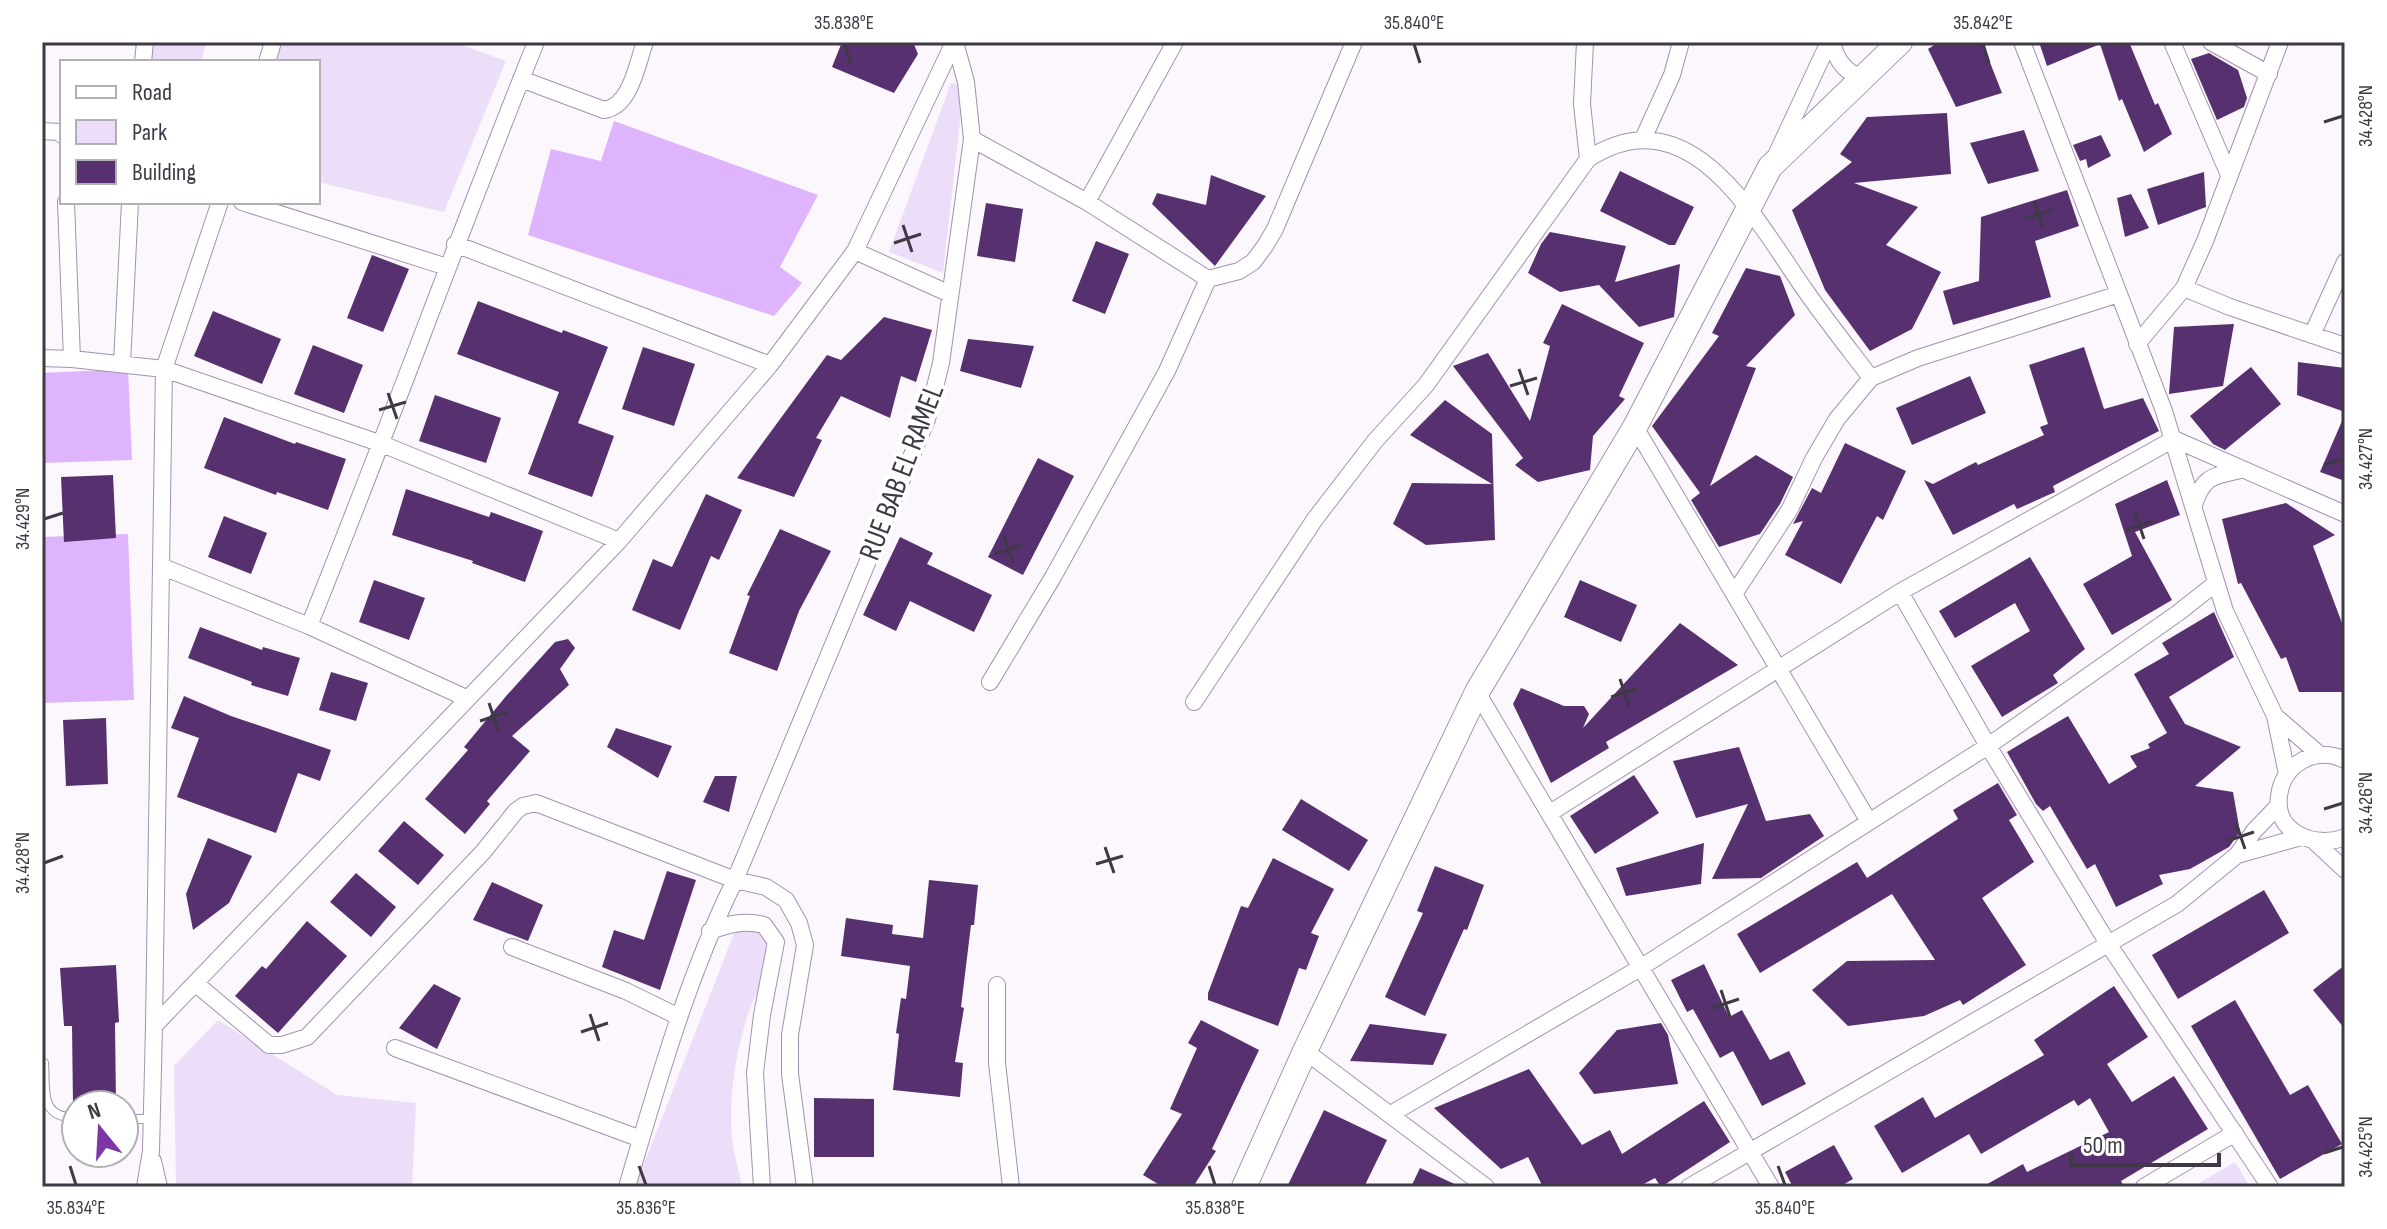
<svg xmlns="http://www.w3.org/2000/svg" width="2387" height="1229" font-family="'Sofia Sans Condensed',sans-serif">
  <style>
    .green { fill: #ecddf8 }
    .forest { fill: #deb4fc }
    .building { fill: #57316f }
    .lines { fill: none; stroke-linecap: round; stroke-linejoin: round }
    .lane-casing { stroke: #a392b0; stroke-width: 10 }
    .street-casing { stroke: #a392b0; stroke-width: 18 }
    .secondary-casing { stroke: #a392b0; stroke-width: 26 }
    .lane { stroke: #fff; stroke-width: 8 }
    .street { stroke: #fff; stroke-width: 16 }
    .secondary { stroke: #fff; stroke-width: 24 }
    .ticks { fill: none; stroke: #3f3845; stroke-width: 3 }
    .labels { text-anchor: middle; stroke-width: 8; stroke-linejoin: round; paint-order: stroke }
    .street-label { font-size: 30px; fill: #3f3845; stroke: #fff }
    .neatline { fill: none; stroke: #3f3845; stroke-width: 3 }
    .ticks-label { font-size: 20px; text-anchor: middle; fill: #3f3845 }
  </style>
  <rect width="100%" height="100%" fill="#fbf7fd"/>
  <!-- green -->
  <path class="green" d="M149,42h57l-5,20h-53z
    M271,42h182l53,19 -62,151 -126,-30v-120h-53z
    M951,83l13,2 -21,188 -54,-21z
    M742,929c17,2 27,6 28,25 1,14 -16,42 -21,57 -13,40 -21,86 -17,128 2,16 7,32 10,48h-107l100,-256z
    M218,1020l119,75 79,8 -4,84h-232l-4,-3 -2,-118z
    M2235,1162l15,25h-57z"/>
  <!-- forest -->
  <path class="forest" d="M614,121l204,74 -38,72 22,16 -28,33 -246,-81 23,-86 50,12z
    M128,369l4,91 -90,3v-90z
    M128,534l6,166 -92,3v-166z"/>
  <!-- building -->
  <path class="building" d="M842,42h71l5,12 -24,39 -62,-26z
    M1939,42h43l20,51 -46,14 -28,-58z
    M2039,42h90l26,63 3,-2 14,31 -28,18 -22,-53 -3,2 -19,-57 -53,22z
    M2209,53l29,17 9,28 -3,9 -27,13 -26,-61z
    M1947,113l4,61 -97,9 64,24 -32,38 55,27 -29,57 -42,22 -45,-61 -33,-80 60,-48 -12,-8 27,-37z
    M2024,130l15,41 -51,13 -18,-41z
    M2101,135l10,21 -23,12 -2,-9 -6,2 -7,-16z
    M1620,171l74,36 -19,38h-6l-69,-34z
    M2204,172l2,35 -48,18 -11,-36z
    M1211,175l55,21 -51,70 -63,-62 5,-11 49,12z
    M2067,190l12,36 -44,15 16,56 -98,28 -10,-34 36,-10 2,-64z
    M2131,194l18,34 -24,9 -8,-39z
    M986,203l37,6 -8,53 -38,-6z
    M1550,232l76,14 -11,36 65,-18 -6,53 -35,10 -40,-42 -39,7 -32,-19 13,-29z
    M1096,241l33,13 -24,60 -33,-13z
    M372,255l37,14 -26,63 -36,-14z
    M1746,268l34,8 15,39 -49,51 10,2 -46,118 46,-31 37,22 -13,27 -20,30 -41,13 -28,-47 9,-7 -48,-67 67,-90 -7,-3z
    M478,301l84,32 1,-3 45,17 -30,76 36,13 -22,61 -64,-23 31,-82 -102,-38z
    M1562,304l82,39 -25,53 6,3 -32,37 -3,34 -52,12 -23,-17 8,-7 -70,-92 35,-13 42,68 20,-75 -7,-3z
    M213,311l68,28 -19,45 -68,-28z
    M884,317l48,13 -16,52 -15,-6 -11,42 -49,-22 -25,42 6,2 -28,57 -57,-19 90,-123 14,5z
    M2234,324l-11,62 -54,8 5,-67z
    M968,339l66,7 -13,42 -61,-17z
    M313,345l50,20 -19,48 -50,-19z
    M643,347l52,17 -21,62 -52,-17z
    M2084,347l20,62 39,-11 16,33 -106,55 2,6 -38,17 -3,-5 -61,31 -29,-55 9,4 43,-22 2,3 66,-30 -4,-8 8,-3 -19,-59z
    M2298,362l47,6v44l-48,-17z
    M2251,367l30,37 -56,46 -12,-6 -23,-28z
    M1970,376l16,37 -74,32 -16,-37z
    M435,395l66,23 -15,45 -67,-22z
    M1445,400l47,34 3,106 -69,5 -33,-21 19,-41 80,1 -82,-49z
    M2345,414v67l-25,-9z
    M224,417l71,27 1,-2 50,17 -18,51 -51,-18 -1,3 -72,-27z
    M1845,443l61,28 -23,49 -6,-4 -36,68 -56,-29 18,-34 -10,3 19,-36 9,5z
    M1038,458l36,18 -51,99 -35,-18z
    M113,475l3,63 -52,4 -3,-65z
    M2167,480l13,35 -45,17 37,68 -60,35 -29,-51 49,-28 -17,-52z
    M406,489l83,28 2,-5 52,19 -18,51 -53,-19 1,-2 -81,-26z
    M706,494l36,16 -23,50 -8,-4 -31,74 -48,-20 21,-51 19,8z
    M2286,503l49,32 -22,11 32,85v61h-46l-13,-35 -5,2 -40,-76 -3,1 -16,-65z
    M224,516l43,17 -16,41 -43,-17z
    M780,529l51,22 -32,60 -22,60 -48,-18 21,-57 -3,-1z
    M900,537l33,16 -6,11 65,31 -18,37 -64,-31 -14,30 -33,-16z
    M2030,557l55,92 -32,26 5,8 -56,34 -31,-51 59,-35 -15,-28 -60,35 -16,-27z
    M374,580l51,18 -16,42 -50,-18z
    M1580,580l57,25 -16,37 -57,-25z
    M2214,612l20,45 -65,40 16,27 56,23 -46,39 38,6 7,40 -11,15 -39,22 -31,6 4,9 -47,23 -21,-43 -8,5 -37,-63 -7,5 -7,-7 -29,-52 61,-36 41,68 28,-17 -7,-11 20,-8 -2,-4 19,-11 -33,-59 35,-20 -7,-11z
    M1680,623l58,42 -132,77 3,6 -58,35 -38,-79 8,-16 43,18h20l5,8 -6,14z
    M200,627l62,23 1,-3 37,11 -12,38 -37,-11 1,-3 -64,-24z
    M568,639l7,9 -15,21 9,16 -57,51 18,15 -43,50 3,3 -25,30 -40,-35 43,-49 -4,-3 43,-52 48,-53z
    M331,672l37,11 -12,38 -37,-11z
    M184,696l47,20 100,34 -11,31 -22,-8 -22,60 -99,-36 22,-59 -28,-10z
    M106,718l2,66 -42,2 -3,-66z
    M616,728l56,18 -14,32 -51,-31z
    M1739,747l27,74 44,-7 14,22 -63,42 -49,1 36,-75 -52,14 -23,-57z
    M1634,775l25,38 -64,41 -25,-38z
    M715,776h22l-8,36 -26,-10z
    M1998,783l19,32 -8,5 25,42 -52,36 44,67 -63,40 -3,-5 -36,16 -76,10 -36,-36 35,-29 88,-1 -43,-66 -132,79 -23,-39 120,-72 10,16 91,-59 -5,-9z
    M1301,799l67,41 -19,31 -67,-41z
    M404,821l40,34 -26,30 -40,-34z
    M208,838l44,18 -23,47 -36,27 -7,-36z
    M1704,843l-3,41 -75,12 -10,-28z
    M1273,858l61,31 -23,44 8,3 -13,34 -7,-2 -21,58 -70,-26v-7l33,-87 7,2z
    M1435,866l49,19 -17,45 -3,-1 -39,87 -40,-19 38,-84 -6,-2z
    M667,871l29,9 -36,110 -58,-23 12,-37 30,10z
    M356,873l40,34 -25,30 -41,-35z
    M929,880l49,5 -4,40h-3l-10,82 3,1 -9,54 8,1 -3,34 -67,-7 6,-56 -3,-1 5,-35 5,1 4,-33 -69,-10 5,-38 47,7 -1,9 31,4z
    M492,882l51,23 -15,36 -55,-21z
    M2264,890l25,43 -111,66 -26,-44z
    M307,921l40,35 -69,77 -43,-37 27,-30 4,3z
    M1704,964l25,53 13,-7 28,50 19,-9 17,33 -44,22 -29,-55 -13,7 -27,-49 -6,3 -16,-32z
    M116,965l3,57 -4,1 1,82h-43l-1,-79h-8l-4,-58z
    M2345,965v64l-32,-39z
    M434,984l27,14 -24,51 -38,-21z
    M2114,986l34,51 -41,27 25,38 42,-26 34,53 -87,52 3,6h-142l41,-23 4,8 82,-40 -19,-34 -12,8 -4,-6 -93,54 -12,-20 -67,39 -28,-47 49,-29 12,21 109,-63 -10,-15z
    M2235,1000l55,95 18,-10 34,59 -62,35 -89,-153z
    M1201,1020l58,30 -47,99 4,2 -23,36h-30l-20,-12 39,-61 -12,-5 27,-61 -9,-5z
    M1661,1023l7,12 10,49 -84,10 -15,-21 38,-43z
    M1370,1024l77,10 -14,31 -83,-4z
    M1529,1069l53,76 28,-15 12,24 82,-53 26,41 -69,45 -6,-9 -17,9h-95l-15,-30 -27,12 -67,-61z
    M814,1098l60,1v58h-60z
    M1324,1110l63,30 -23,47h-77z
    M1834,1145l19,34 -14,8h-46l-8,-15z
    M1420,1168l41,19h-50z"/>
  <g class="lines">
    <defs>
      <path id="lane" d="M44,1063c2,29 -5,54 32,55
        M124,1119h27"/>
      <path id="street" d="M1585,42l-3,62 6,55
        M1832,42c4,18 13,31 31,36
        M2022,42l142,369 61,200 50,105
        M2172,42l57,133
        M2211,42l58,32
        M143,62l2,-20
        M267,62l6,-20
        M521,79l83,31c27,-4 33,-46 41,-68
        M42,131l17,1 3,3
        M972,139l115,63 88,-160
        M1643,139l29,-64 9,-33
        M1777,153l52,-111
        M66,202l6,157
        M242,202l205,65
        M1087,202l121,77 31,-8 14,-9 12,-16 10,-17 79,-187
        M455,244l315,121
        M855,251l95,43
        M2184,288l46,19 115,39
        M2312,335l33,-73
        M2137,344l47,-56 21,-47 75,-199
        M42,358l30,1 92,10 218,75 237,97
        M122,364l8,-162
        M1635,427l233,393
        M2174,439l171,75
        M2194,505c9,-29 19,-29 47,-35
        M163,567l146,59 157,72
        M1900,592l88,154 121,199 161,242
        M1734,594l56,-85 24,-51 23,-39 34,-41 47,-20 201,-64
        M309,626c78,-193 149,-390 227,-584
        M990,682l63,-105 114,-206 41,-92
        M1477,692l294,495
        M1194,702l121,-183 60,-78 51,-56 162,-226c102,-67 168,61 217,131 21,30 44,59 66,88
        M2345,760c-29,-14 -62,3 -66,36 -5,37 37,53 66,41
        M2287,774l-12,-58 44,38
        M1550,813l350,-221 274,-153
        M2315,842l30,28
        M2237,855l64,-18
        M710,931c19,-7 34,-11 54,-6l12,17 -14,73 -7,58 7,114
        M512,947l114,44 53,26
        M195,983l74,62h13l25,-8 176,-185 33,-41 7,-5 13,-3 199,77 31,7 20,13 13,23 6,22 -15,90v39l15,113
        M997,985v78l14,124
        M154,1026l465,-485 151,-176 85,-114 99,-209
        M395,1048l246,91
        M1305,1051l181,136
        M1391,1114l249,-146 348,-222 190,-133 38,-30
        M153,1161l6,26
        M145,1187l6,-36 3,-125 10,-657 56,-167
        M627,1187c31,-105 60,-209 108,-307l192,-461 14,-56 31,-224 -6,-57 -11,-40
        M1689,1187l488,-283 60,-49 17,-24 25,-26
        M2144,1187l91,-54"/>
      <path id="secondary" d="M1244,1187l61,-136 172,-359 158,-265 135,-260 130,-125"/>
    </defs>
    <!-- lane casing -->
    <use href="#lane" class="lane-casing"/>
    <!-- street casing -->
    <use href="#street" class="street-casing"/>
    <!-- secondary casing -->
    <use href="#secondary" class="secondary-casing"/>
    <!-- lane -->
    <use href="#lane" class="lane"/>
    <!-- street -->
    <use href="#street" class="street"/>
    <!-- secondary -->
    <use href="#secondary" class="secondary"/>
  </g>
  <!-- ticks -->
  <path class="ticks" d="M844,44l7,19M1414,44l6,19M1983,44l6,19M2324,122l19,-6M2034,201l9,27M2025,219l27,-9M903,225l9,27M894,243l27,-9M1519,369l9,26M1510,386l27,-8M388,393l9,26M379,410l27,-8M2324,465l19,-6M2135,512l9,27M44,519l19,-6M2126,530l27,-9M1004,536l9,27M995,554l27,-9M1620,679l9,27M1611,697l27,-9M489,703l9,27M480,721l27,-9M2324,809l19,-6M2236,823l9,26M2227,841l27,-9M1105,847l9,26M44,863l19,-7M1096,864l27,-8M1721,990l9,27M1712,1008l27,-9M590,1014l9,27M581,1032l27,-9M2324,1153l19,-6M70,1166l6,19M639,1166l7,19M1209,1166l6,19M1778,1166l7,19"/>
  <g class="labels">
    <!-- street labels -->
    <g class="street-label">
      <text transform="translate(901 472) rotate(-69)" y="10">RUE BAB EL RAMEL</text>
    </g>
  </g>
  <!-- border -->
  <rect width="2387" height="1229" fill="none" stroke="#ffffff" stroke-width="88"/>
  <!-- legend -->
  <rect x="60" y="60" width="260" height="144" fill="#ffffff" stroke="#b2afb5" stroke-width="2"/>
  <rect x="76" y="86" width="40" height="12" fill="#ffffff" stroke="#b2afb5" stroke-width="2"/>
  <text x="132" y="100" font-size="24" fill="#3f3845">Road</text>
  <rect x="76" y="120" width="40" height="24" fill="#ecddf8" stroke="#b2afb5" stroke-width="2"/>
  <text x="132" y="140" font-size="24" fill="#3f3845">Park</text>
  <rect x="76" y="160" width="40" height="24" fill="#57316f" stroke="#b2afb5" stroke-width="2"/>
  <text x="132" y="180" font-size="24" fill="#3f3845">Building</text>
  <!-- north arrow -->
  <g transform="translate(100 1129) rotate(342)"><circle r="38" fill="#ffffff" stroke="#b2afb5" stroke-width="2"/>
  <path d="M0-6L14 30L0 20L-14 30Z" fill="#7e35a7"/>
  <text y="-12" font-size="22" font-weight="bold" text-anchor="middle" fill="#3f3845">N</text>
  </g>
  <!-- scale -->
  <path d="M2071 1153v12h148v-12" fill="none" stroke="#3f3845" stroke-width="4"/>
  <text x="2083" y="1153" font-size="24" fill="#3f3845" stroke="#ffffff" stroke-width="6" paint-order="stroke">50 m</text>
  <rect x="44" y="44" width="2299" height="1141" class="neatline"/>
  <g class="ticks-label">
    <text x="844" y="29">35.838°E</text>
    <text x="1414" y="29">35.840°E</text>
    <text x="1983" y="29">35.842°E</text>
    <text transform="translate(2365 116) rotate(-90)" y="7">34.428°N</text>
    <text transform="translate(2365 459) rotate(-90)" y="7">34.427°N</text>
    <text transform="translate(22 519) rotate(-90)" y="7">34.429°N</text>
    <text transform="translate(2365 803) rotate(-90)" y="7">34.426°N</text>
    <text transform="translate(22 863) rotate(-90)" y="7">34.428°N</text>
    <text transform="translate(2365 1147) rotate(-90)" y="7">34.425°N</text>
    <text x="76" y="1214">35.834°E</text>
    <text x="646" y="1214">35.836°E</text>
    <text x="1215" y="1214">35.838°E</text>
    <text x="1785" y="1214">35.840°E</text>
  </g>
</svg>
